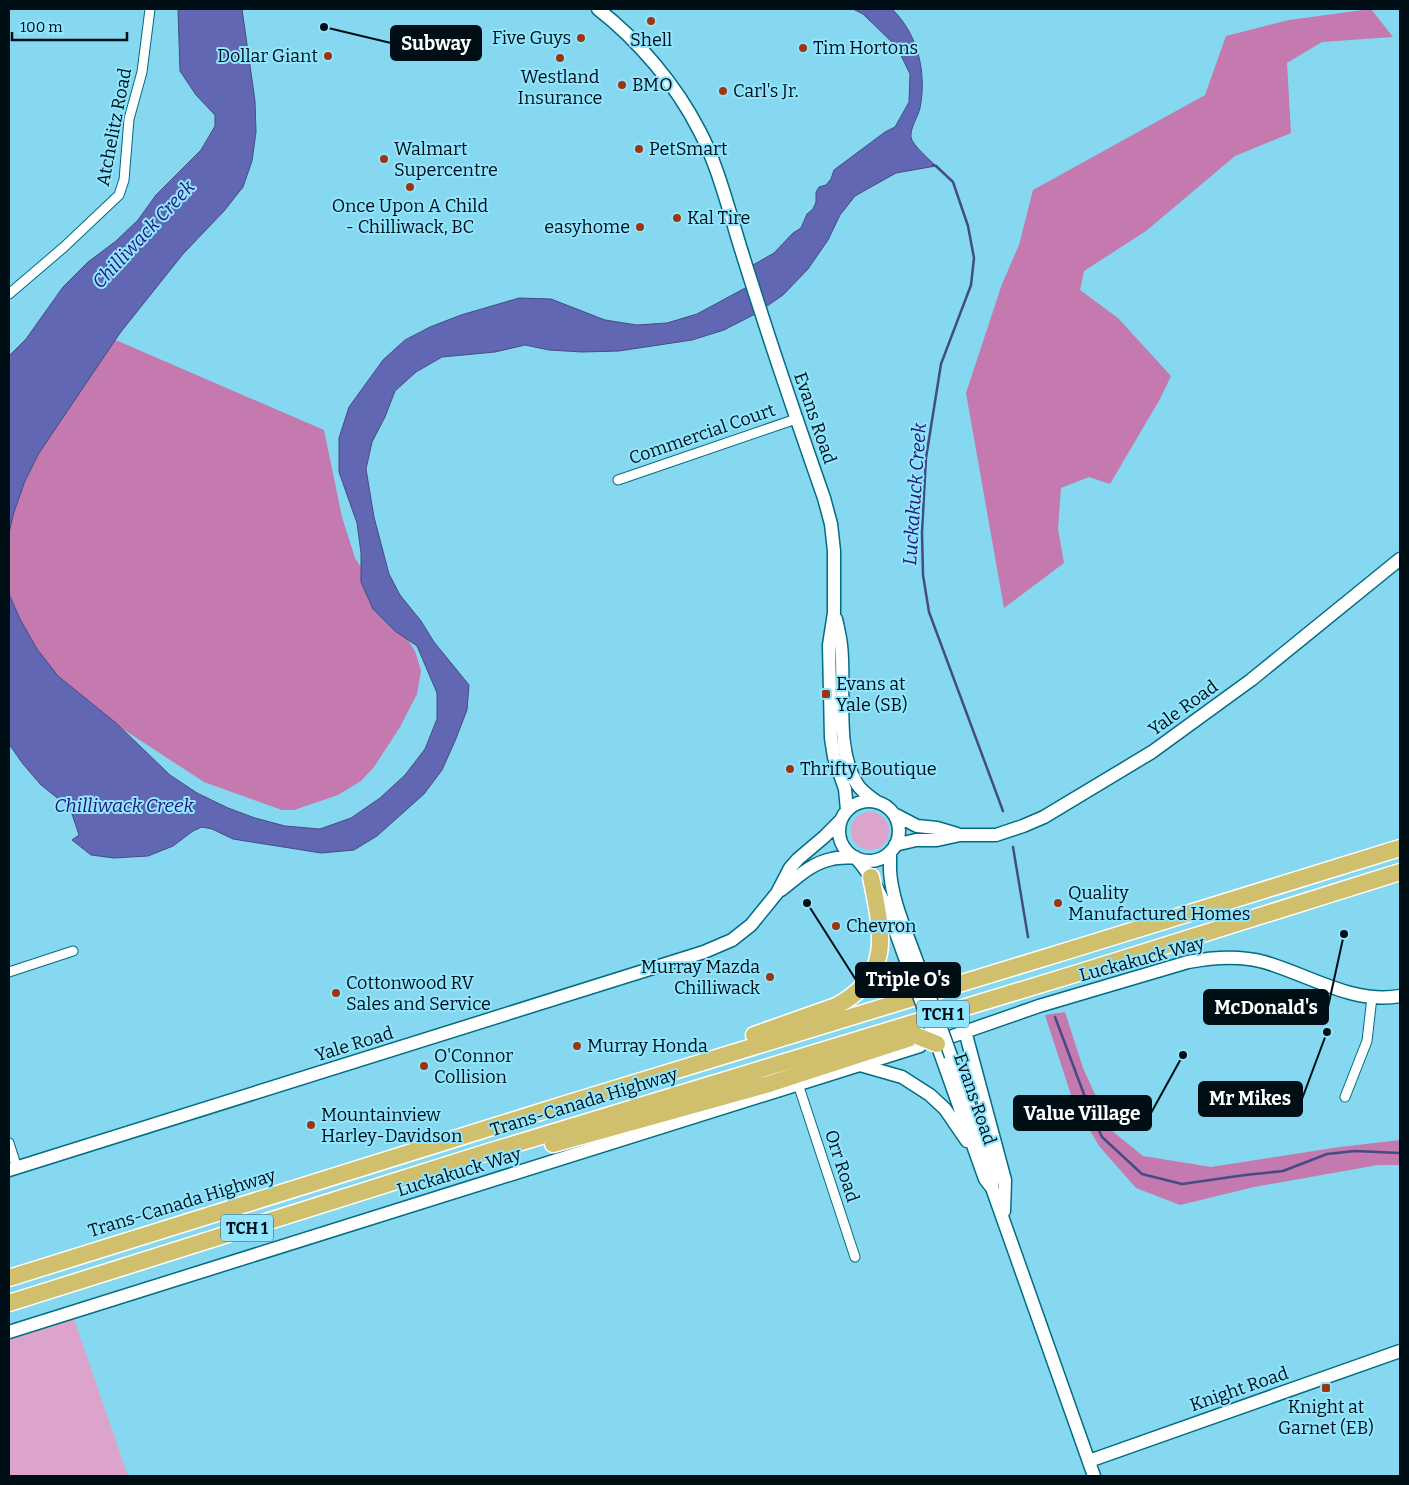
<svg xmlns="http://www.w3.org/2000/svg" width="1409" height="1485" font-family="Bitter,serif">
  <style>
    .green { fill: #dca4cb }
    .forest { fill: #c479af }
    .water { fill: #6167b2; stroke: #444d83 }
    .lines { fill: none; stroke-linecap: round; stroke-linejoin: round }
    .stream { stroke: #444d83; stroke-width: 2.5 }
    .street-casing { stroke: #026c82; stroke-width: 11 }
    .secondary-casing { stroke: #026c82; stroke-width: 15 }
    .highway-casing { stroke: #fff; stroke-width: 19 }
    .street { stroke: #fff; stroke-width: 9 }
    .secondary { stroke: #fff; stroke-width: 12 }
    .highway { stroke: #d0c06d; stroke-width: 16 }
    .secondary-bridge-casing { stroke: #026c82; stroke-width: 15; stroke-linecap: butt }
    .highway-bridge-casing { stroke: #fff; stroke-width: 19; stroke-linecap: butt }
    .secondary-bridge { stroke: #fff; stroke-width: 12 }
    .highway-bridge { stroke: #d0c06d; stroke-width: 16 }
    .poi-dot { fill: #9c3610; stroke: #92e5fe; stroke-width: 2 }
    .labels { text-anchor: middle; stroke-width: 4; stroke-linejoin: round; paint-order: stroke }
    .shield { fill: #92e5fe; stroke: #2c4f5c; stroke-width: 1 }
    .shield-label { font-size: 16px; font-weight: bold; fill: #000f16 }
    .poi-label { font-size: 18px; fill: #000f16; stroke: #92e5fe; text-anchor: start }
    .street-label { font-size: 18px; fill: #000f16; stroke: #92e5fe }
    .water-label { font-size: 19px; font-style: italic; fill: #221672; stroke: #92e5fe }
    .leader { fill: none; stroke: #000f16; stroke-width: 2 }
    .callout-dot { fill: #000f16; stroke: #92e5fe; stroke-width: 2 }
    .callout { fill: #000f16; stroke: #000f16; stroke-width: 2 }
    .callout-label { font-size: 19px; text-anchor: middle; font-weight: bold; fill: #fff }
  </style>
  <rect width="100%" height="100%" fill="#85d8f0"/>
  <!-- green -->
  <path class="green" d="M851 831a19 19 0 1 1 38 0a19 19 0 1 1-38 0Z
    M74,1319l54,157h-119v-138z"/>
  <!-- forest -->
  <path class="forest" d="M1371,9l22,28 -71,5 -35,21 4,70 -56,23 -89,75 -62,40 -4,19 38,28 53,58 -11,23 -50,85 -21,-7 -28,11 -3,41 6,34 -60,45 -38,-215 36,-109 17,-39 14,-55 172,-95 21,-59 63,-16z
    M111,338l213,92 18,87 13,41 60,93 6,20 -4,23 -17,33 -26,40 -13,14 -23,14 -44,15h-12l-78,-28 -124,-81 -71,-71v-135z
    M1065,1012l18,56 28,62 32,26 68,11 129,-20 60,-7v25h-22l-124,22 -74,18 -44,-17 -37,-42 -26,-45 -28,-86z"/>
  <!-- water -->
  <path class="water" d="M178,9h64l13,92 1,31 -4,29 -9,26 -19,24 -41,43 -63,79 -81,120 -14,28 -11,31 -5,21v-177l17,-17 37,-52 25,-25 28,-21 22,-21 18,-25 45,-45 14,-24v-11l-19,-20 -16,-24z
    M853,9h39c26,25 35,64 28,99 -2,9 -10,20 -9,29 1,8 19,23 25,29l-40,7 -41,23 -15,19 -12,25 -20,29 -25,26 -26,18 -33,17 -32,10 -73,11 -37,1 -33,-2 -24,-5 -30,7 -53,5 -26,15 -21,19 -10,26 -13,25 -6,27 8,48 15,57 11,21 21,26 13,21 35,43 -2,25 -12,31 -13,29 -18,24 -47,42 -23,14 -33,3 -88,-14 -21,-10 -10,-2 -9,4 -20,15 -25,10 -34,2 -23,-3 -19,-15 7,-5 -9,-27 -29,-23 -18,-21 -14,-20v-150l11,25 17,30 21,27 58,47 54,52 27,18 31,15 27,10 30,8 35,3 31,-11 29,-20 25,-23 20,-26 12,-30v-26l-20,-47 -22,-15 -22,-22 -12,-27v-29l-4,-30 -18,-51v-34l10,-31 34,-47 22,-20 25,-13 31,-12 58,-17 32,1 54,21 32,5 30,-2 30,-9 50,-27 2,-16 4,-6 21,-12 19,-20 8,-5 6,-14 6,-5 3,-7v-10l3,-5 7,-2 5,-6 3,-9 51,-38 10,-5 14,-25 1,-28 -13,-27 -34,-33z"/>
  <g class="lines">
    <!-- stream -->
    <path class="stream" d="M933,165l3,1 17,16 15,44 6,32 -3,27 -30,79 -15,94 -4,74 1,43 6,37 74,199
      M1013,847l15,90
      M1055,1017l36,96 11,24 40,37 40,10 63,-9 38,-4 44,-17 28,-3 45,2"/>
    <defs>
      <path id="street" d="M9,294l55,-47 55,-52 5,-15 5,-61 13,-47 8,-63
        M618,480l178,-61
        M9,972l64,-21
        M798,1084l57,173
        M1345,1097l22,-56 5,-44
        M9,1143l8,25"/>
      <path id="secondary" d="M598,9c40,31 78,76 101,121 16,30 25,63 35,96 8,28 17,55 26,83 20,63 42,126 64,189l7,26 3,27v62l-5,32 2,93 3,19 11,32 2,21
        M836,619c2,9 4,17 5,26 5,43 -7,102 16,139 5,8 13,13 20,18
        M839 831a30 30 0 1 1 60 0a30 30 0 1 1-60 0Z
        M894,814l23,12 20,2 20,6
        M895,845l21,-5h21l23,-5h36l27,-9 21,-9 108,-65 99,-72 149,-121
        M890,852c0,6 0,13 0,19 2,31 17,62 27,91
        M855,857c28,30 39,72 53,109
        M781,890c16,-12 30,-27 51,-31 7,-2 16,-1 23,-2
        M965,1031l40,149 -1,31
        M953,1036l86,-30 149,-44c26,-5 51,-7 76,0 43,12 90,43 136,34
        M937,1044l48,135 7,9 102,288
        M951,1056l43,118 -2,14
        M860,1065l42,12 28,18 15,14 22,32
        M9,1170l695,-218 28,-12 19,-15 26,-32 13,-25 8,-9 26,-22 16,-16
        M9,1332l911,-286
        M1089,1461l311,-110"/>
      <path id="highway" d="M754,1035l82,-29c58,-30 46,-75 35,-129
        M553,1144l216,-60 148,-48 12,-6
        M9,1278l560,-175 501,-153 330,-102
        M9,1303l476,-150 593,-180 322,-101"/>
    </defs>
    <!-- street casing -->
    <use href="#street" class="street-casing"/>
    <!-- secondary casing -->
    <use href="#secondary" class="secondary-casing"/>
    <!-- highway casing -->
    <use href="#highway" class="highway-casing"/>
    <!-- street -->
    <use href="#street" class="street"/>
    <!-- secondary -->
    <use href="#secondary" class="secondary"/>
    <!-- highway -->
    <use href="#highway" class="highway"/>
    <defs>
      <path id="secondary-bridge" d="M917,962l34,94
        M908,966l29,78"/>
      <path id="highway-bridge" d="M917,1036l20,8"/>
    </defs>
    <!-- secondary-bridge casing -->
    <use href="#secondary-bridge" class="secondary-bridge-casing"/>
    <!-- highway-bridge casing -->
    <use href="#highway-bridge" class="highway-bridge-casing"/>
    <!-- secondary-bridge -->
    <use href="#secondary-bridge" class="secondary-bridge"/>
    <!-- highway-bridge -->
    <use href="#highway-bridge" class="highway-bridge"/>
  </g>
  <!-- markers -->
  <g class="poi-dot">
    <circle cx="651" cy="21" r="5"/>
    <circle cx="581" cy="38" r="5"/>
    <circle cx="803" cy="48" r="5"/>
    <circle cx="328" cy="56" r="5"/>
    <circle cx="560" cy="58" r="5"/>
    <circle cx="622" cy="85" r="5"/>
    <circle cx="723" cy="91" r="5"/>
    <circle cx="639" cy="149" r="5"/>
    <circle cx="384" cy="159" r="5"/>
    <circle cx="410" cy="187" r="5"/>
    <circle cx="677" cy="218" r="5"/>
    <circle cx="640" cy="227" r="5"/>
    <rect x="821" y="689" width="10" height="10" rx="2.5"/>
    <circle cx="790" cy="769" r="5"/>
    <circle cx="1058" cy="903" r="5"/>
    <circle cx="836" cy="926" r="5"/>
    <circle cx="770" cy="977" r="5"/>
    <circle cx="336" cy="993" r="5"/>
    <circle cx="577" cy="1046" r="5"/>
    <circle cx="424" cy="1066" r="5"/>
    <circle cx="311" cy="1125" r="5"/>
    <rect x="1321" y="1383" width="10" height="10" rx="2.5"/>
  </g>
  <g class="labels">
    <!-- shield labels -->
    <g class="shield">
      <rect x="917" y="1000.5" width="52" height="27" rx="4"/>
      <rect x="221" y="1214.5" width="52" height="27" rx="4"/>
    </g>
    <g class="shield-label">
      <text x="943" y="1020">TCH 1</text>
      <text x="247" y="1234">TCH 1</text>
    </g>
    <!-- poi labels -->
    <g class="poi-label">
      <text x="571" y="44" text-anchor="end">Five Guys</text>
      <text x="651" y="46" text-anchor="middle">Shell</text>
      <text x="813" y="54">Tim Hortons</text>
      <text x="318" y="62" text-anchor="end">Dollar Giant</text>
      <text x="560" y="83" text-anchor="middle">Westland<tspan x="560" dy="21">Insurance</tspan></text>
      <text x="632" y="91">BMO</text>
      <text x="733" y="97">Carl's Jr.</text>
      <text x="394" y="155">Walmart<tspan x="394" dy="21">Supercentre</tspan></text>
      <text x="649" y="155">PetSmart</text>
      <text x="410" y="212" text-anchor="middle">Once Upon A Child<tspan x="410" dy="21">- Chilliwack, BC</tspan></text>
      <text x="687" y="224">Kal Tire</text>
      <text x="630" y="233" text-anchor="end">easyhome</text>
      <text x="836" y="690">Evans at<tspan x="836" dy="21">Yale (SB)</tspan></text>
      <text x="800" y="775">Thrifty Boutique</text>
      <text x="1068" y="899">Quality<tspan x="1068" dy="21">Manufactured Homes</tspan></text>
      <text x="846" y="932">Chevron</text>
      <text x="760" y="973" text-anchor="end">Murray Mazda<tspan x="760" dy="21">Chilliwack</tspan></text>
      <text x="346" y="989">Cottonwood RV<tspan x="346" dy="21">Sales and Service</tspan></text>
      <text x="587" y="1052">Murray Honda</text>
      <text x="434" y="1062">O'Connor<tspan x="434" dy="21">Collision</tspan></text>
      <text x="321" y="1121">Mountainview<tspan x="321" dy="21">Harley-Davidson</tspan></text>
      <text x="1326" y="1413" text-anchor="middle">Knight at<tspan x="1326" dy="21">Garnet (EB)</tspan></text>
    </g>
    <!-- street labels -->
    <g class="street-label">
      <text transform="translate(114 127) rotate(-79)" y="6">Atchelitz Road</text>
      <text transform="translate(815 418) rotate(71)" y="6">Evans Road</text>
      <text transform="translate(702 434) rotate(-19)" y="6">Commercial Court</text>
      <text transform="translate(1183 708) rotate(-36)" y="6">Yale Road</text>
      <text transform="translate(1142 959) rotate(-15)" y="6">Luckakuck Way</text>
      <text transform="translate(354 1044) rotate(-17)" y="6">Yale Road</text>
      <text transform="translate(975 1099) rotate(71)" y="6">Evans Road</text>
      <text transform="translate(584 1102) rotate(-17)" y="6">Trans-Canada Highway</text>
      <text transform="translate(842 1166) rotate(72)" y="6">Orr Road</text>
      <text transform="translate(459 1172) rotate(-17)" y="6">Luckakuck Way</text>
      <text transform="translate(182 1203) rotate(-17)" y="6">Trans-Canada Highway</text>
      <text transform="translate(1239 1389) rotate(-19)" y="6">Knight Road</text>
    </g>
    <!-- water labels -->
    <g class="water-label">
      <text transform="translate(143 234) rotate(-47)" y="7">Chilliwack Creek</text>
      <text transform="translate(914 494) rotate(-86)" y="7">Luckakuck Creek</text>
      <text x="124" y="812">Chilliwack Creek</text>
    </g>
  </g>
  <!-- callouts -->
  <path class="leader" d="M324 27L391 43M807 903L856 980M1344 934L1328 1007M1327 1032L1302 1099M1183 1055L1151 1113"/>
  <g class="callout-dot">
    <circle cx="324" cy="27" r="5"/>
    <circle cx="807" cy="903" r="5"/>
    <circle cx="1344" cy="934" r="5"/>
    <circle cx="1327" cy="1032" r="5"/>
    <circle cx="1183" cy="1055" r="5"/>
  </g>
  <g class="callout">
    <rect x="391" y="26" width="90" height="34" rx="5"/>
    <rect x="856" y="963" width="104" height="34" rx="5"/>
    <rect x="1204" y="990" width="124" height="34" rx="5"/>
    <rect x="1199" y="1082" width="103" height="34" rx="5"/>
    <rect x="1014" y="1096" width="137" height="34" rx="5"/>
  </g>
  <g class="callout-label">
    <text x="436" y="50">Subway</text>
    <text x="908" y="986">Triple O's</text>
    <text x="1266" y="1014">McDonald's</text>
    <text x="1250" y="1105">Mr Mikes</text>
    <text x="1082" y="1120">Value Village</text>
  </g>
  <!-- border -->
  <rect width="1409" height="1485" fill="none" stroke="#000f16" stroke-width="20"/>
  <!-- scale -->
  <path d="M12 32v8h115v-8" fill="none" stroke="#000f16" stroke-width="2.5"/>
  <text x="20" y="32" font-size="15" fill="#000f16" stroke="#92e5fe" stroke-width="4" paint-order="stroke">100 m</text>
</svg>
